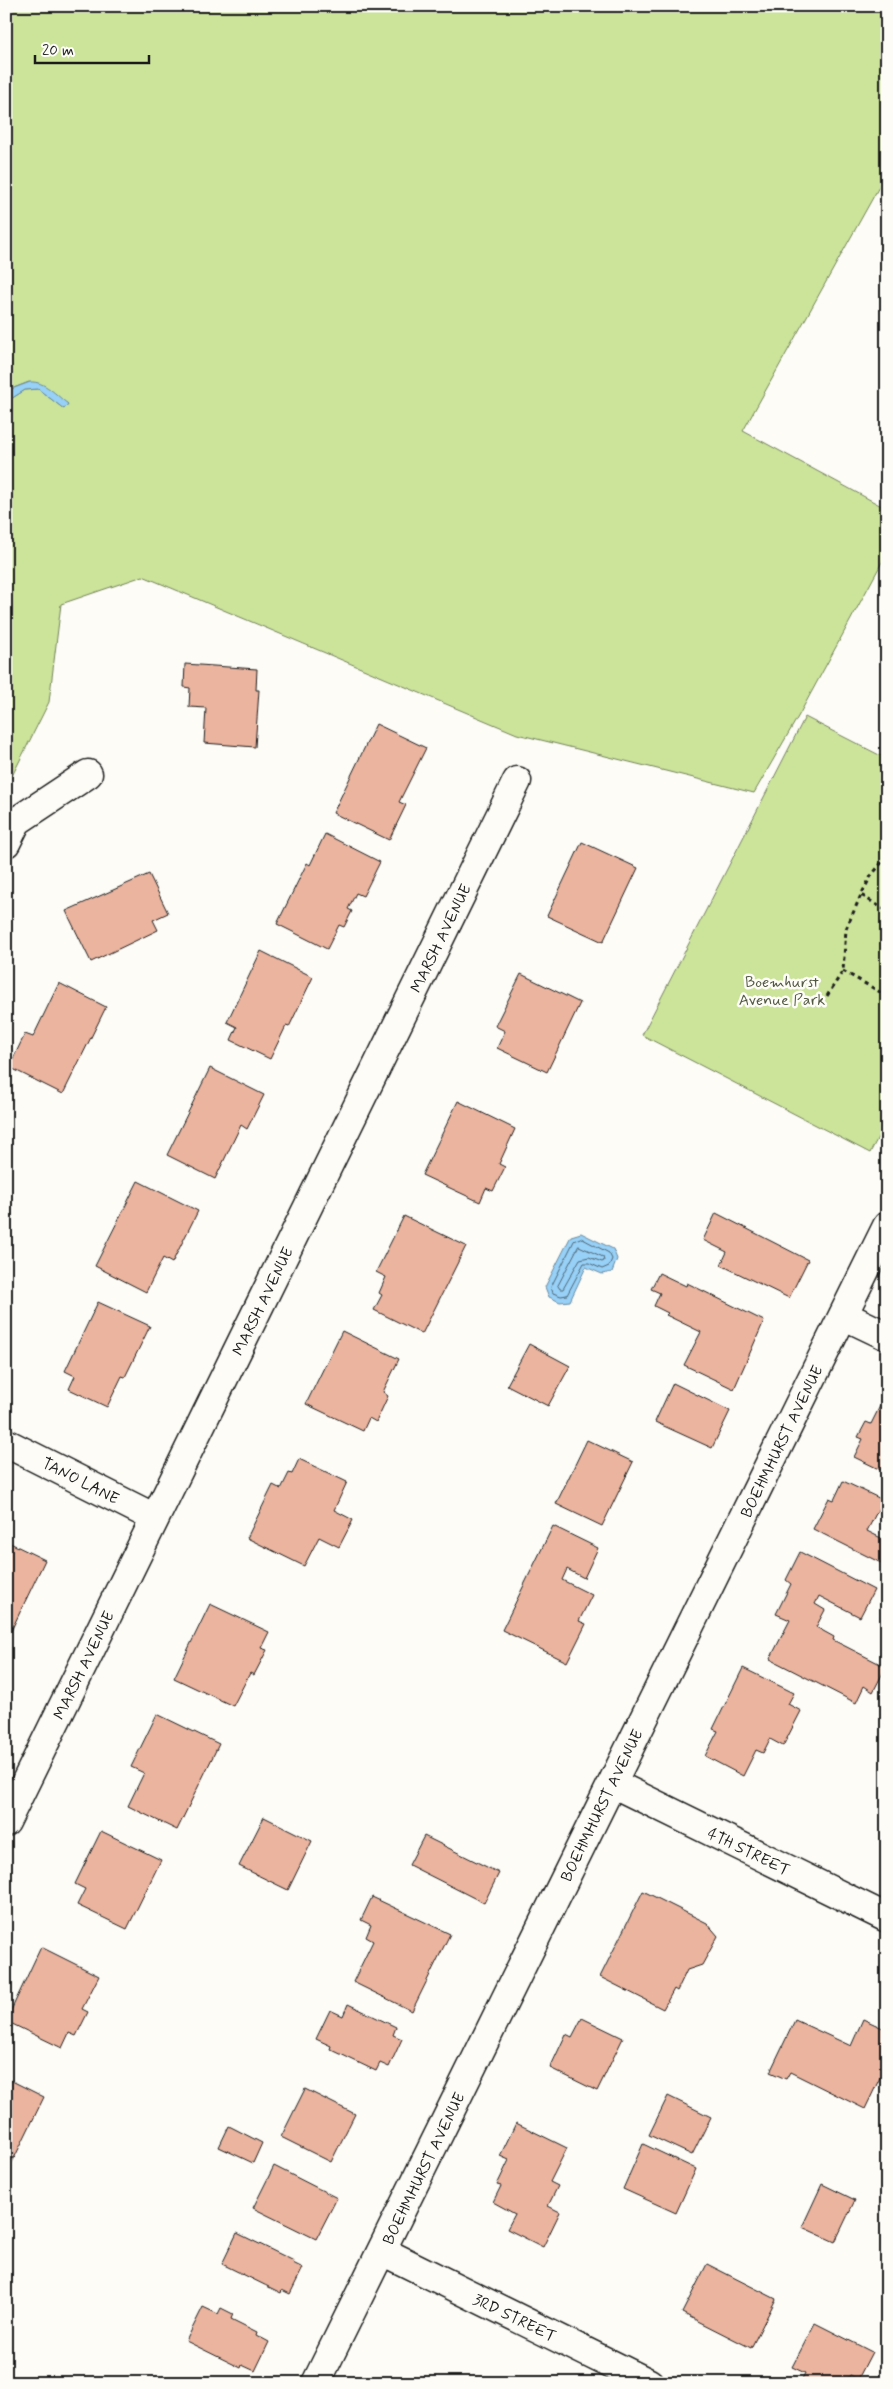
<svg xmlns="http://www.w3.org/2000/svg" width="893" height="2389" font-family="Mynerve,sans-serif">
  <style>
    .green { fill: #cbe49a; stroke: #74805b }
    .water { fill: #98d1f7; stroke: #66899f }
    .lines { fill: none; stroke-linecap: round; stroke-linejoin: round }
    .shore { stroke: #4e6474; stroke-width: 1 }
    .building { fill: #ebb49f; stroke: #1c1c1c }
    .street-casing { stroke: #1c1c1c; stroke-width: 31 }
    .path { stroke: #1c1c1c; stroke-width: 3; stroke-dasharray: 4 4; stroke-linecap: butt }
    .street { stroke: #fdfcf7; stroke-width: 28 }
    .labels { text-anchor: middle; stroke-width: 5; stroke-linejoin: round; paint-order: stroke }
    .street-label { font-size: 16px; fill: #1c1c1c; stroke: #fdfcf7 }
    .park-label { font-size: 16px; fill: #515842; stroke: #fdfcf7 }
  </style>
  <rect width="100%" height="100%" fill="#fdfcf7"/>
  <filter id="ink" filterUnits="userSpaceOnUse"><feTurbulence type="fractalNoise" baseFrequency=".02" numOctaves="2"/><feDisplacementMap in="SourceGraphic" scale="10" xChannelSelector="R" yChannelSelector="G"/><feConvolveMatrix kernelMatrix="1 2 1 2 8 2 1 2 1" color-interpolation-filters="sRGB"/></filter>
  <g filter="url(#ink)">
    <!-- green -->
    <path class="green" d="M6,6h881v170h-2l-142,255 144,78v44l-88,162 -45,78 -237,-59 -374,-158 -82,28 -12,98 -43,86v-386l19,-12 13,-1 26,20 4,-5 -39,-22 -23,9z
      M805,717l82,42v361l-17,33 -228,-118z"/>
    <!-- water -->
    <path class="water" d="M30,382c15,-1 26,13 38,22l-4,5 -26,-20 -13,1 -19,12v-11z
      M581,1233l32,16 4,10 -5,13 -10,2 -16,-7 -16,34 -10,1 -11,-5 -4,-10 26,-51z"/>
    <g class="lines">
      <!-- shore -->
      <path class="shore" d="M581,1238l28,15 3,6 -3,7 -7,3 -13,-6h-5l-17,32 -6,1 -8,-3 -2,-6 23,-46z
        M579,1246l24,11 1,4 -2,1 -13,-5 -9,2 -17,30h-3l-2,-3z"/>
    </g>
    <!-- building -->
    <path class="building" d="M185,664l72,5 -1,21h3l-4,57 -51,-4 2,-35 -17,-1 1,-19 -6,-1z
      M376,724l50,24 -27,54 7,3 -17,35 -56,-27z
      M325,834l55,28 -17,34 -7,-3 -8,16 4,2 -8,16 -5,-2 -12,24 -50,-25 30,-61 3,2z
      M582,842l56,26 -35,74 -56,-26z
      M149,874l19,39 -15,7 5,10 -67,32 -25,-51z
      M261,951l52,26 -24,50 -3,-1 -16,33 -39,-19 6,-13 -10,-5z
      M521,974l59,29 -33,69 -50,-24 8,-17 -10,-5z
      M59,983l47,24 -43,87 -54,-27 16,-33 8,3z
      M210,1068l54,27 -17,34 -6,-4 -26,54 -48,-24z
      M458,1101l57,28 -16,35 6,3 -12,24 -7,-3 -6,14 -58,-27z
      M138,1181l60,30 -26,52 -9,-5 -17,34 -51,-26z
      M716,1213l92,47 -19,38 -68,-33 6,-13 -24,-12z
      M404,1216l62,30 -44,88 -48,-24 8,-15 -3,-2 7,-16 -10,-5z
      M659,1273l27,13 1,-3 77,38 -30,68 -50,-24 17,-33 -35,-17 2,-2 -14,-7 6,-13 -9,-4z
      M98,1302l52,24 -25,51 -3,-1 -15,31 -38,-18 6,-13 -10,-5z
      M342,1331l57,28 -16,33 5,4 -12,26 -7,-4 -6,13 -57,-27z
      M529,1344l41,22 -22,40 -41,-21z
      M673,1383l57,28 -18,37 -57,-26z
      M880,1406l7,3v64l-33,-16 9,-18 -5,-2 8,-15 5,2z
      M587,1440l46,22 -31,64 -46,-22z
      M299,1459l48,23 -13,28 19,10 -14,27 -20,-10 -15,29 -57,-28 26,-53 8,4 8,-16 3,1z
      M843,1481l40,19 -16,31 20,10v10l-6,12 -68,-34 16,-31 5,2z
      M553,1526l45,22 -14,30 -17,-9 -5,11 30,15 -13,26 7,3 -19,38 -65,-32z
      M6,1541l39,19 -35,73 -4,-2z
      M800,1552l74,38 -14,27 -41,-21 -4,8 10,6 -9,17 18,10 -1,3 53,27 -13,25 -9,-6 -8,17 -86,-44 20,-39 -14,-6 15,-30 -5,-4z
      M210,1604l59,28 -8,16 6,2 -13,25 -4,-2 -17,33 -59,-28z
      M743,1668l51,25 -6,11 13,7 -18,35 -13,-7 -7,14 -7,-3 -13,26 -38,-20 13,-25 -5,-2z
      M157,1714l62,30 -42,86 -49,-24 16,-33 -13,-6z
      M264,1817l48,24 -24,49 -49,-24z
      M101,1831l60,29 -34,69 -50,-24 8,-16 -10,-5z
      M424,1836l75,37 -15,30 -75,-38z
      M643,1891l64,32 11,13 -16,29 -15,5 -10,21 -3,-2 -11,20 -63,-32z
      M372,1897l78,37 -38,77 -59,-29 20,-41 -7,-4 5,-12 -10,-5z
      M41,1947l58,29 -17,33 6,3 -12,24 -7,-3 -7,15 -56,-27z
      M348,2004l48,23 -3,8 9,4 -13,28 -9,-4 -4,8 -46,-22 1,-3 -15,-7 14,-29 13,6z
      M582,2018l41,20 -26,53 -47,-23 16,-34 6,3z
      M863,2019l24,11v33l-22,46 -75,-37 -4,7 -16,-7 25,-52 56,26z
      M6,2078l38,19 -38,78z
      M305,2089l50,25 -24,48 -50,-25z
      M668,2096l43,21 -19,38 -43,-20z
      M516,2123l51,25 -17,34 8,4 -10,20 12,6 -17,35 -36,-18 8,-15 -22,-12 8,-16 -4,-1 12,-25 -9,-4z
      M229,2126l33,17 -9,20 -34,-16z
      M643,2144l53,25 -20,44 -53,-24z
      M274,2166l63,32 -21,41 -63,-31z
      M822,2184l33,16 -20,42 -33,-15z
      M237,2233l57,28 -1,2 10,5 -13,26 -8,-4 -1,3 -59,-29z
      M707,2264l69,35 -25,49 -69,-35z
      M203,2307l15,7 3,-6 12,6 -2,5 26,13 -1,3 13,7 -14,29 -13,-6 -1,3 -55,-27z
      M815,2323l57,29 -14,27 -8,-4 -4,8 -45,-2 4,-8 -13,-6z"/>
    <g class="lines">
      <defs>
        <path id="street" d="M6,843l11,-22 71,-47
          M843,1315l44,21
          M6,1443l149,75
          M612,1783l275,135
          M6,1822l511,-1041
          M382,2251l267,132
          M316,2383l571,-1157"/>
      </defs>
      <!-- street casing -->
      <use href="#street" class="street-casing"/>
      <!-- path -->
      <path class="path" d="M887,856l-16,20 -10,19 26,16
        M843,971l44,25
        M827,996l16,-25 3,-42 15,-34"/>
      <!-- street -->
      <use href="#street" class="street"/>
    </g>
  </g>
  <g class="labels">
    <!-- street labels -->
    <g class="street-label">
      <text transform="translate(440 938) rotate(-64)" y="6">MARSH AVENUE</text>
      <text transform="translate(262 1301) rotate(-64)" y="6">MARSH AVENUE</text>
      <text transform="translate(781 1441) rotate(-64)" y="6">BOEHMHURST AVENUE</text>
      <text transform="translate(81 1480) rotate(27)" y="6">TANO LANE</text>
      <text transform="translate(83 1665) rotate(-64)" y="6">MARSH AVENUE</text>
      <text transform="translate(601 1805) rotate(-64)" y="6">BOEHMHURST AVENUE</text>
      <text transform="translate(749 1851) rotate(26)" y="6">4TH STREET</text>
      <text transform="translate(423 2168) rotate(-64)" y="6">BOEHMHURST AVENUE</text>
      <text transform="translate(515 2317) rotate(26)" y="6">3RD STREET</text>
    </g>
    <!-- park labels -->
    <g class="park-label">
      <text x="782" y="987">Boemhurst<tspan x="782" dy="18">Avenue Park</tspan></text>
    </g>
  </g>
  <!-- margin -->
  <rect width="893" height="2389" fill="none" stroke="#fdfcf7" stroke-width="25"/>
  <rect x="12" y="12" width="868" height="2364" fill="none" stroke="#1c1c1c" stroke-width="2" filter="url(#ink)"/>
  <!-- scale -->
  <path d="M35 55v8h114v-8" fill="none" stroke="#1c1c1c" stroke-width="2.5"/>
  <text x="42" y="55" font-size="15" fill="#1c1c1c" stroke="#fdfcf7" stroke-width="4" paint-order="stroke">20 m</text>
</svg>
